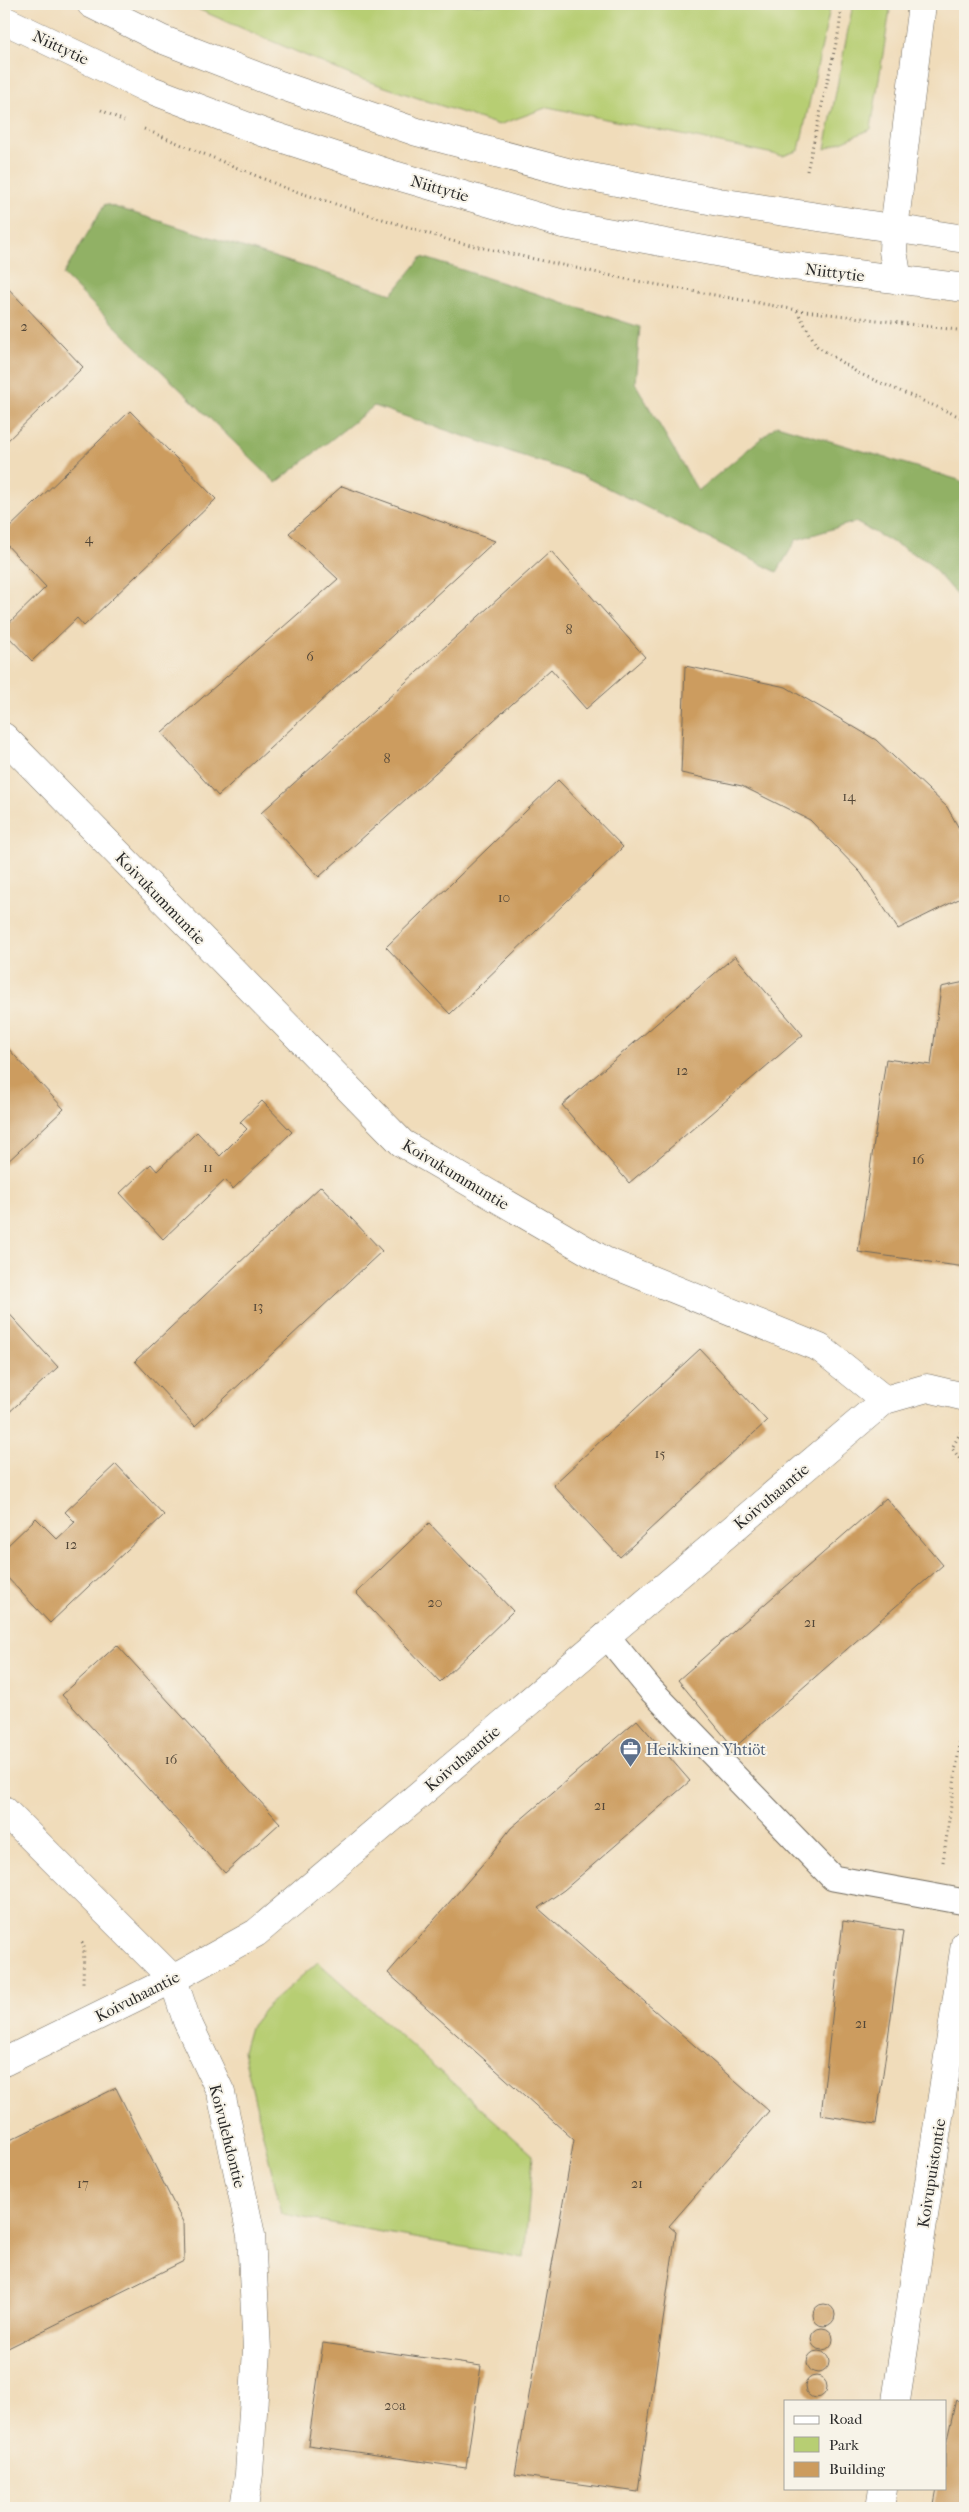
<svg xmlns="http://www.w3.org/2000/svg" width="969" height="2512" font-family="'IM FELL French Canon',serif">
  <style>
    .green { fill: #b7ce73; stroke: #717c4f }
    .forest { fill: #91b165; stroke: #5e6e48 }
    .building { fill: #cc9c5e }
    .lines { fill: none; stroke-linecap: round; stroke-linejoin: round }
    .service-casing { stroke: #70695d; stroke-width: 27 }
    .minor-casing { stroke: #70695d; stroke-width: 29 }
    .secondary-casing { stroke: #70695d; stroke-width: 29 }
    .motorway-casing { stroke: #70695d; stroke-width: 29 }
    .path { stroke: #70695d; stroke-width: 3; stroke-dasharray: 1 4; stroke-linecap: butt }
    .service { stroke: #fff; stroke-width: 25 }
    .minor { stroke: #fff; stroke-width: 28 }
    .secondary { stroke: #fff; stroke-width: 28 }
    .motorway { stroke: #fff; stroke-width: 28 }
    .labels { text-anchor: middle; stroke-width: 4; stroke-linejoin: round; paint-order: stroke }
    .number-label { font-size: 14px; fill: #534738 }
    .street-label { font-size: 16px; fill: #2b2b2b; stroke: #f7f3e8 }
    .service-label { font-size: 16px; fill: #4e5e75; stroke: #f7f3e8; text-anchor: start }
  </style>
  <rect width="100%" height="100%" fill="#f7f3e8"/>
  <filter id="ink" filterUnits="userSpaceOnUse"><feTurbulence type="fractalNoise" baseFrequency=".02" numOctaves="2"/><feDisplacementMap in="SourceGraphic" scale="10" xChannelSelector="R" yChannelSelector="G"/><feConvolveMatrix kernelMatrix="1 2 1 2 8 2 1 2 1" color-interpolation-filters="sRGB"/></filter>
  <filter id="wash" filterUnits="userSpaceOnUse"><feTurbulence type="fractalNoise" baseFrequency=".0096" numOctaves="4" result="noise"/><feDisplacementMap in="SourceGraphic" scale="20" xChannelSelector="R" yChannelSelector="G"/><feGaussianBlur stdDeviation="1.12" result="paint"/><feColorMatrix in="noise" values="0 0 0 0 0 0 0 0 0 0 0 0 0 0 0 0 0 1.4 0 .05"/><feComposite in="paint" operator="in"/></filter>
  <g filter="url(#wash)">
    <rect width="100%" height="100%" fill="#f0dcba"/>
    <!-- green -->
    <path class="green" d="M186,4h645l-32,146 -16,6 -235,-49 -49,18 -144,-48z
      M853,4h38l-20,125 -46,20z
      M318,1962l215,193 -9,103 -242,-44 -39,-163 7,-24 15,-19z"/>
    <!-- forest -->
    <path class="forest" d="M105,204l287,90 30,-37 218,70 -5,56 63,108 79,-66 182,55 6,6v119l-38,-44 -72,-39 -59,18 -19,32 -194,-96 -209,-70 -98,77 -213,-208z"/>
    <g id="blocks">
      <!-- building -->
      <path class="building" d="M4,284l79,83 -79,77z
        M130,411l86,88 -132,127 -7,-8 -45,43 -28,-29v-4l42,-41 -42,-45v-9z
        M342,486l153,55 -277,255 -56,-63 176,-154 -49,-46z
        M551,551l94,106 -59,52 -35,-40 -232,208 -58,-64z
        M685,666l101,21 90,53 71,67 18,32v57l-67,33 -37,-56 -51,-53 -68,-34 -61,-13z
        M558,780l65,67 -173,167 -64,-67z
        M735,956l68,79 -174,148 -67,-78z
        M965,982v285l-107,-15 28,-193 45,6 10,-78z
        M4,1044l60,65 -60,56z
        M262,1101l30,31 -59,57 -8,-9 -62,59 -43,-46 31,-29 6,7 40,-39 23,24 27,-27 -7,-7z
        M321,1186l61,65 -187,175 -60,-65z
        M4,1308l54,59 -54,50z
        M700,1349l67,72 -147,136 -67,-72z
        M116,1464l48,51 -114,108 -46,-49v-25l32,-31 21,21 18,-17 -10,-10z
        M886,1498l57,67 -209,183 -56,-68z
        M429,1523l84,88 -73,71 -84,-89z
        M117,1645l163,178 -55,50 -163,-178z
        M637,1720l53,61 -126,109 -26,18 231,203 -100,115 7,6 -38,260 -123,-17 59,-335 -186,-167 99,-114 24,-31z
        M843,1921l60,10 -27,193 -55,-9z
        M116,2088l67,134 1,39 -180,89v-207z
        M813 2315a11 11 0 1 1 22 0a11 11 0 1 1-22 0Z
        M811 2339a11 11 0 1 1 22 0a11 11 0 1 1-22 0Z
        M323,2343l158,23 -15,102 -158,-23z
        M807 2362a11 11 0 1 1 22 0a11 11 0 1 1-22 0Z
        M805 2387a11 11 0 1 1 22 0a11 11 0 1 1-22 0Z
        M956,2399l9,8v101h-27l-4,-4 3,-16h8v-39z"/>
    </g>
  </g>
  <g filter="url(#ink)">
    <use href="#blocks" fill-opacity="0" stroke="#70695d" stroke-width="1"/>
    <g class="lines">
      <defs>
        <path id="service" d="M606,1635l44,54 183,189 132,24"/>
        <path id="minor" d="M4,737l398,406 203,118 215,87 65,52 42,-12 38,9
          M4,1810l169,169 14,42 34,72 30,142 6,115 -8,124 -5,34
          M4,2062l169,-83 83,-46 629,-533
          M896,2401l69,-457
          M880,2508l3,-20"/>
        <path id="secondary" d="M91,4l70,35 119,46 137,47 154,41 148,29 246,37
          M4,20l142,68 116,44 132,43 169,49 223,41 179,23"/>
        <path id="motorway" d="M898,280l-5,-29 1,-22 28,-225"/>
      </defs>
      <!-- service casing -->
      <use href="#service" class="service-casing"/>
      <!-- minor casing -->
      <use href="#minor" class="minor-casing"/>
      <!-- secondary casing -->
      <use href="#secondary" class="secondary-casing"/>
      <!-- motorway casing -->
      <use href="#motorway" class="motorway-casing"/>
      <!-- path -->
      <path class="path" d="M101,110l23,11
        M144,129l144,60 164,52 174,38 171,31 168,21
        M807,171l32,-141 3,-26
        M797,311l20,35 41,27 107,46
        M961,1432l-9,16 13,18
        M943,1862l22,-156
        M82,1942l2,4 -1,37"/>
      <!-- service -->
      <use href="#service" class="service"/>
      <!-- minor -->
      <use href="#minor" class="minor"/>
      <!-- secondary -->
      <use href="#secondary" class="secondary"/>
      <!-- motorway -->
      <use href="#motorway" class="motorway"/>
    </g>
  </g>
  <!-- icons -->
  <defs>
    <symbol id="office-pin" viewBox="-11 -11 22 30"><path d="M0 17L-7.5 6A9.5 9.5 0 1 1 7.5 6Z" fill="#5c6f8a" stroke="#f7f3e8"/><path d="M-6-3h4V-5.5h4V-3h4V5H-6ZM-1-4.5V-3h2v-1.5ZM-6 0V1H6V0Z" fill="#fff"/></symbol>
  </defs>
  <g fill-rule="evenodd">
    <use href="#office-pin" x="618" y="1736" width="25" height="34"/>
  </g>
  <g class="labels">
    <!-- number labels -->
    <g class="number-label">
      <text x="24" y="331">2</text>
      <text x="89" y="543">4</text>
      <text x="569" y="634">8</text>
      <text x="310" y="661">6</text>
      <text x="387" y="763">8</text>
      <text x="849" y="801">14</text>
      <text x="504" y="902">10</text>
      <text x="682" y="1075">12</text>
      <text x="918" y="1164">16</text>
      <text x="208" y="1172">11</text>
      <text x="258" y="1311">13</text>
      <text x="660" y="1458">15</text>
      <text x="71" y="1549">12</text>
      <text x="435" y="1607">20</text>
      <text x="810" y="1627">21</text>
      <text x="171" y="1764">16</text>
      <text x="600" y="1810">21</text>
      <text x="861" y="2028">21</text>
      <text x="83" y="2188">17</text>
      <text x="637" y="2188">21</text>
      <text x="395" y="2410">20a</text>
    </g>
    <!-- street labels -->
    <g class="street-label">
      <text transform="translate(61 47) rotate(25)" y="6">Niittytie</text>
      <text transform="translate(440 188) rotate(16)" y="6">Niittytie</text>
      <text transform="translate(835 272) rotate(7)" y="6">Niittytie</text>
      <text transform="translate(161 898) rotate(46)" y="6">Koivukummuntie</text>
      <text transform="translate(456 1174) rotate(31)" y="6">Koivukummuntie</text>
      <text transform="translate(771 1496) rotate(-40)" y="6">Koivuhaantie</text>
      <text transform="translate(462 1758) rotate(-40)" y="6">Koivuhaantie</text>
      <text transform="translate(137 1996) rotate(-27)" y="6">Koivuhaantie</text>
      <text transform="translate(228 2136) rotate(76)" y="6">Koivulehdontie</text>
      <text transform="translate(931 2173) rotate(-81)" y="6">Koivupuistontie</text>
    </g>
    <!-- service labels -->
    <g class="service-label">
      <text x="646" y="1755">Heikkinen Yhtiöt</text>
    </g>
  </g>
  <!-- margin -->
  <rect width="969" height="2512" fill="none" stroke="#f7f3e8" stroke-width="20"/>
  <!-- legend -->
  <rect x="784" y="2400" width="162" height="90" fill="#f7f3e8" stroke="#a5a39c"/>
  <rect x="794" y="2416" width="25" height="8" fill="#ffffff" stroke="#a5a39c"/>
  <text x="829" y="2424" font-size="15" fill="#2b2b2b">Road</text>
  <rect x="794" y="2437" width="25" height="15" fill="#b7ce73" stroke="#a5a39c"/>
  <text x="829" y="2450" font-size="15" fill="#2b2b2b">Park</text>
  <rect x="794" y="2462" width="25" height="15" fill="#cc9c5e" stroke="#a5a39c"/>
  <text x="829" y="2474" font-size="15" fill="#2b2b2b">Building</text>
</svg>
